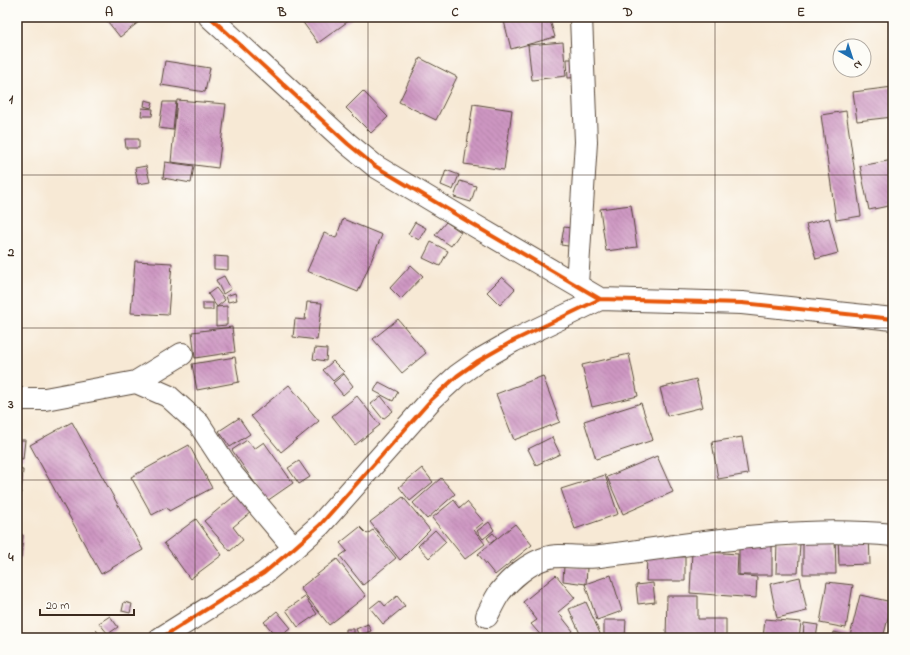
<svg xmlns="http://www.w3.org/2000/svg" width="910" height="655" font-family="'Indie Flower',sans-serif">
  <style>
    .building { fill: url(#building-back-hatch) }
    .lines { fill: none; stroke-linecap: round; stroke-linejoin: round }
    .street-casing { stroke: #574739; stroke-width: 24 }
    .street { stroke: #fff; stroke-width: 22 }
    .cycleway-casing { stroke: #fdfcf7; stroke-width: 6 }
    .cycleway { stroke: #e8590c; stroke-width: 4 }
    .grid { fill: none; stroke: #3b2a1e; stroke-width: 1; stroke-opacity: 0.55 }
    .neatline { fill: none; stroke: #3b2a1e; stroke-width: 1.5 }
    .grid-label { font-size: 13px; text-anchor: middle; font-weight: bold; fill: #3b2a1e }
  </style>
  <defs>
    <pattern id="building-back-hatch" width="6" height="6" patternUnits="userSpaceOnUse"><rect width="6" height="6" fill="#ce96c2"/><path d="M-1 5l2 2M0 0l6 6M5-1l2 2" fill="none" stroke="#a87b9d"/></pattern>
  </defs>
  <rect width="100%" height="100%" fill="#fdfcf7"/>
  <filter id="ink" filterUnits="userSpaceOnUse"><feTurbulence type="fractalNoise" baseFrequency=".025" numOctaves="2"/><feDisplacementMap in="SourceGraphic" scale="8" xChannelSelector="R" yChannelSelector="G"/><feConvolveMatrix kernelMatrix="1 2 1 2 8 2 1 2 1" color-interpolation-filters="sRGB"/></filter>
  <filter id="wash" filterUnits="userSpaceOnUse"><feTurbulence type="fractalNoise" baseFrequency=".012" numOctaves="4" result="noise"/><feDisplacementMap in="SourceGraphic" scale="16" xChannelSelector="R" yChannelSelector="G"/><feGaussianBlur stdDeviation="0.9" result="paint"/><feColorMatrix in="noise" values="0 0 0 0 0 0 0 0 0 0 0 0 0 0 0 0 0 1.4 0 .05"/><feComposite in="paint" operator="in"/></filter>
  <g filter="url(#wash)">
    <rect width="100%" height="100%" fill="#f7e9d5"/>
    <g id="blocks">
      <!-- building -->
      <path class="building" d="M104,17h41l-25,20z
        M299,17h55l-36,26z
        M503,17h46l6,20 -44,12z
        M563,42l3,34 -34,4 -4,-35z
        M420,58l37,19 -21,43 -37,-18z
        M567,59h14v18l-13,1z
        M165,61l45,7 -5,24 -44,-7z
        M893,87v30l-36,4 -4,-29z
        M363,91l25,26 -17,16 -25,-25z
        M145,100l8,2 -2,6 -7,-2z
        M177,100l49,4 -8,64 -47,-6z
        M163,102h13l-3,28 -14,-2z
        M473,104l39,6 -8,60 -40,-6z
        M142,108l11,1 -1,7h-11z
        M846,111l15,105 -25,4 -15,-105z
        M125,139h14v9h-13z
        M893,160v45l-24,5 -9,-44z
        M165,162l29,4 -3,17 -28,-5z
        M146,166l4,16 -12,2 -3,-16z
        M446,170l13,5 -6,15 -12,-5z
        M460,181l16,5 -5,16 -17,-5z
        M631,205l6,42 -31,4 -6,-42z
        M829,218l9,35 -22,6 -10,-35z
        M343,219l39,16 -24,57 -51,-21 17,-38 12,5z
        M415,222l11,6 -7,12 -11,-6z
        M446,222l15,10 -10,14 -16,-11z
        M564,227l14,2 -3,18 -14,-2z
        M431,242l17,9 -8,15 -17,-8z
        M214,256l14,1v13l-14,-1z
        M135,261l37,2 -4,52 -37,-2z
        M411,265l12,11 -22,23 -11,-11z
        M224,276l7,13 -8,5 -7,-14z
        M502,277l13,12 -15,16 -13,-13z
        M216,288l9,12 -8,7 -9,-13z
        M235,293l2,7 -9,2 -2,-6z
        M307,302l15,1 -5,37 -24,-3 2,-18 10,1z
        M203,303h10v7h-10z
        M227,306v19l-11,1v-19z
        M398,319l28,34 -24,20 -29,-34z
        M232,327l3,25 -40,6 -3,-26z
        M315,348l12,1 -1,12 -13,-2z
        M629,354l9,42 -46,11 -10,-42z
        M235,357l4,25 -42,8 -5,-26z
        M333,361l11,11 -11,9 -10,-11z
        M344,374l9,12 -10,9 -10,-12z
        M543,376l17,46 -46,18 -18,-46z
        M696,379l7,28 -36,9 -7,-28z
        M379,382l19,10 -5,9 -19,-10z
        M289,385l30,36 -38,31 -30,-36z
        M357,396l23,29 -25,20 -23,-29z
        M381,396l12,15 -10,8 -12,-15z
        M641,403l12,37 -57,19 -12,-38z
        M17,416l4,1 -2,23h6l-2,19 -6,-1z
        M239,418l11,16 -20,13 -11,-16z
        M72,422l71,128 -42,24 -71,-129z
        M552,437l8,17 -24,11 -8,-16z
        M742,437l6,37 -30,5 -6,-37z
        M247,440l7,9 10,-7 29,41 -26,18 -35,-51z
        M189,445l23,43 -43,23 -2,-4 -15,8 -21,-38z
        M657,456l16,36 -50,22 -16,-37z
        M299,461l11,16 -11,7 -11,-16z
        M422,468l11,14 -23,19 -11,-14z
        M17,469l6,1 -5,56h-1z
        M605,475l13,39 -43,15 -14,-40z
        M441,478l14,16 -28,25 -14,-16z
        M237,494l14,18 -18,15 10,13 -13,11 -26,-30z
        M403,497l27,33 -30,30 -30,-38z
        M454,500l6,8 7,-6 17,20 -10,8 11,14 -20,15 -33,-41z
        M196,519l26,36 -32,24 -26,-36z
        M489,522l5,8 -11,9 -6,-8z
        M515,524l17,21 -37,30 -17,-21z
        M360,527l7,7 6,-4 23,28 -33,27 -23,-29 7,-5 -7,-8z
        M435,530l11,12 -17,16 -11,-12z
        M493,533l4,5 -6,5 -4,-5z
        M869,533l1,31 -31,1 -1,-31z
        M17,534l6,1 -2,23h-4z
        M835,534l1,40h-33v-39z
        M739,540h33v35h-33z
        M777,543l23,1 -2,29h-22z
        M692,551l46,3 -1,21 20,2 -1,21 -66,-5z
        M647,557h38v24h-39z
        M337,559l29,37 -37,29 -29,-37z
        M564,566l23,2 -1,16 -23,-3z
        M556,575l19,23 -17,14 15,19 -8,7h-22l-12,-14 6,-4 -14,-18z
        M611,575l11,36 -25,9 -12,-36z
        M800,577l7,34 -30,7 -7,-34z
        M827,582l26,3 -7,43 -26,-5z
        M653,583l2,19 -17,2 -2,-19z
        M860,595l32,7 -9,36h-50l1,-6 16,4z
        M397,596l8,10 -22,18 -13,-16 10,-8 5,6z
        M667,596h31v23h28v19h-60z
        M305,597l12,17 -19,13 -12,-17z
        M124,602l8,2 -2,9 -8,-2z
        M586,602l16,36h-20l-13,-29z
        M277,611l14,17 -13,10 -14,-16z
        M110,616l8,11 -10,7 -9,-11z
        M765,619l36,3 -2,16h-36z
        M604,620h22l-1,18h-21z
        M804,623l14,2 -2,13h-13z
        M368,624l3,7 -12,5 -3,-7z
        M346,629h8v9h-8z
        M96,630l5,6 -1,2h-8l-2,-2z"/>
    </g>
  </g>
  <g filter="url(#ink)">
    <use href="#blocks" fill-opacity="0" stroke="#574739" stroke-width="1"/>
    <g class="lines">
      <defs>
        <path id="street" d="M210,17l138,127 27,22 97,58 128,75
          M577,284l9,-142 -5,-125
          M182,354l-46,28 32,14 31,28 32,49 63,75
          M17,399h28l91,-17
          M487,616c4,-8 8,-17 13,-24 11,-14 29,-29 46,-34 14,-5 37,1 54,-2 97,-12 195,-31 293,-21
          M161,638l103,-65 30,-25 26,-23 111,-125 26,-24 21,-15 35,-20 87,-42 142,4 151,16"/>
      </defs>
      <!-- street casing -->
      <use href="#street" class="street-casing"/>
      <!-- street -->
      <use href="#street" class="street"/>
      <defs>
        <path id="cycleway" d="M210,17l138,127 27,22 97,58 128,75
          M161,638l103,-65 30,-25 26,-23 111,-125 26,-24 21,-15 35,-20 87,-42 142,4 151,16"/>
      </defs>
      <!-- cycleway casing -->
      <use href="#cycleway" class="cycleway-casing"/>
      <!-- cycleway -->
      <use href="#cycleway" class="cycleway"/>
    </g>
  </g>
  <!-- grid -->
  <path class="grid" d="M195,17v621M368,17v621M542,17v621M715,17v621M17,175h876M17,328h876M17,480h876"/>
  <!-- margin -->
  <rect width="910" height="655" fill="none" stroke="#fdfcf7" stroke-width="44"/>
  <!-- north arrow -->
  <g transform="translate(852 58) rotate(141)"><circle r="19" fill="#fdfcf7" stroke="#afa8a0"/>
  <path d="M0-3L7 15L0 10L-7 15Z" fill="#1f6fb2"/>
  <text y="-6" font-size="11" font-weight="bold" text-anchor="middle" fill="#3b2a1e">N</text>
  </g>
  <!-- scale -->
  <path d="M40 609v6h94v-6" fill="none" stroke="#3b2a1e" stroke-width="2"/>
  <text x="46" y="609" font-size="12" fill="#3b2a1e" stroke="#fdfcf7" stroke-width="3" paint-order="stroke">20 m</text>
  <rect x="22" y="22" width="866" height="611" class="neatline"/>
  <g class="grid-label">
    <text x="109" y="16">A</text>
    <text x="282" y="16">B</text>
    <text x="455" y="16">C</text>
    <text x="628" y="16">D</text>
    <text x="801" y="16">E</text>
    <text x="11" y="103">1</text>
    <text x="11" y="256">2</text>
    <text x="11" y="408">3</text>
    <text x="11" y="561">4</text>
  </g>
</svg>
